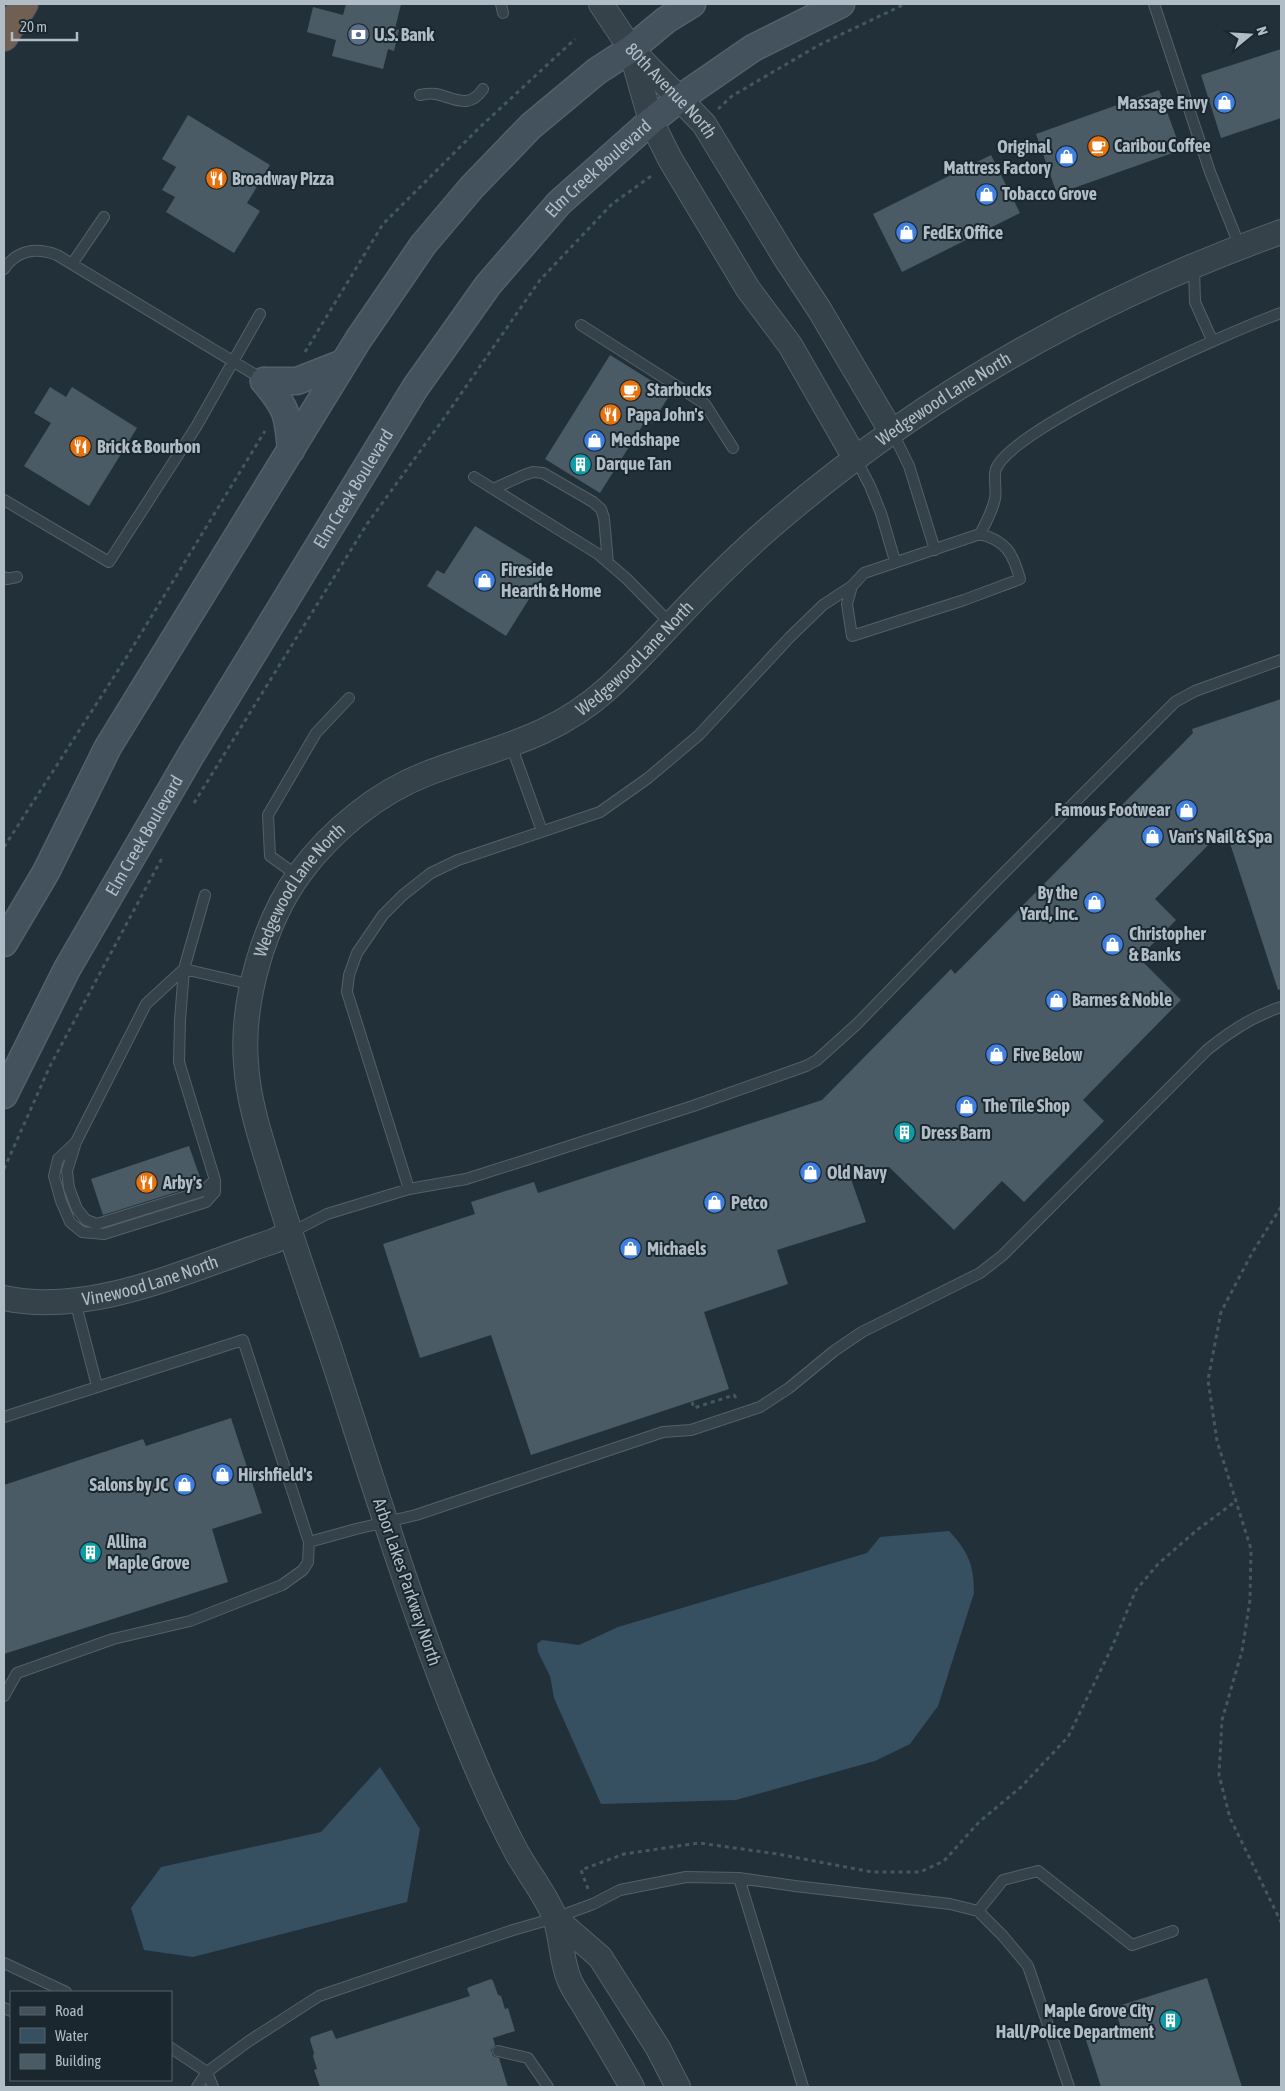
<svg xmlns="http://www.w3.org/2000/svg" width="1285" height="2091" font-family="'Asap Condensed',sans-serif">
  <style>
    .water { fill: #364f61 }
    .building { fill: #4a5b65 }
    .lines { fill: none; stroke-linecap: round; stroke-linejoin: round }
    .service-casing { stroke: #546068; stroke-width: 12 }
    .tertiary-casing { stroke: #546068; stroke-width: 26 }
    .secondary-casing { stroke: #546068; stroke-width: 29 }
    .motorway-casing { stroke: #414d55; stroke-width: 30 }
    .path { stroke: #445959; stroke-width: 3; stroke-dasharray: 4 4; stroke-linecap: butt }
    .service { stroke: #36424a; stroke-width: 10 }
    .tertiary { stroke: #36424a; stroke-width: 24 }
    .secondary { stroke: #44525d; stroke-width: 26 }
    .motorway { stroke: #706053; stroke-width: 28 }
    .labels { text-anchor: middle; stroke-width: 4; stroke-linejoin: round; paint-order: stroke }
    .poi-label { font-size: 18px; font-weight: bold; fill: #b1bdc6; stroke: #1b272f; text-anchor: start }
    .street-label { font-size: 18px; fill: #b1bdc6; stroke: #1b272f }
  </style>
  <rect width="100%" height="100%" fill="#22303a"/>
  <!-- water -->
  <path class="water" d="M949,1531c19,20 25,34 25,62l-36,113 -28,38 -35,17 -139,39 -135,4 -47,-106 -4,-22 -12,-24 -1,-8 5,-4 37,5 39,-18 249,-74 13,-16z
    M380,1767l40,62 -13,73 -214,55 -49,-7 -13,-42 30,-41 160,-35z"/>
  <!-- building -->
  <path class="building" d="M346,4h55l-6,25 4,1 -5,21 -6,-2 -5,20 -51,-13 4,-16 -29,-8 6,-25 30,8z
    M1281,49v69l-60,20 -20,-63z
    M1159,90l22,60 -124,44 -21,-60z
    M188,115l82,50 -23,38 13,8 -26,42 -68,-41 9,-15 -13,-7 14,-23 -14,-8z
    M991,155l29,58 -118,59 -29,-58z
    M610,355l61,38 -19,30 -6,-3 -46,73 -55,-34z
    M50,387l16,10 6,-10 65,41 -48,78 -65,-40 27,-43 -17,-10z
    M475,526l72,44 -41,66 -79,-50 10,-16 7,4z
    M1281,699v290l-3,1 -53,-162 -70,71 21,21 -37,38 42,42 -98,100 21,21 -80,81 -22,-21 -48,49 -65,-63 -38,12 15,43 -89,28 11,34 -84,28 25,77 -198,66 -40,-120 -71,23 -37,-114 92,-30 -4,-12 63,-20 4,11 284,-93 129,-131 4,5 238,-241 -1,-4z
    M189,1146l13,37 -3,2 -96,30 -12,-36z
    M231,1418l31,95 -50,16 16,53 -224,72v-169l139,-46 3,7z
    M1207,1978l35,109h-141l-15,-47 35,-11 -6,-22z
    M491,1979l2,2 5,14 3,1 4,13 3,-1 7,23 -22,7 2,7 -4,5 2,6 6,2 9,29h-188l-6,-17 3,-1 -4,-13 1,-3 -4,-13 1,-3 21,-7 4,9 134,-43 -3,-7 2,-2z"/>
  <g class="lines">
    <defs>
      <path id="service" d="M501,4l2,9
        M1154,4l56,168 30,75
        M420,95c5,-1 11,-2 16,-1 19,4 33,16 47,-5
        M72,264l32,-47
        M1194,267l1,35 17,38
        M4,269c13,-19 32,-22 53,-14l207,125
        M581,325l124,79 28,44
        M892,431l17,35 26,84
        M856,459l14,27 11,27 14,48
        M474,477l124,77 29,25 44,45
        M493,489l31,-14 9,-3 10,1 50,29 8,7 3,9 4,45
        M4,500l105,62 87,-135 64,-113
        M4,577l3,2 10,-2
        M852,586l-5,18 5,32 112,-36 56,-21c-7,-25 -13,-38 -40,-45
        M511,745l31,86
        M298,876l-28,-20 -2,-41 48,-82 33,-35
        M76,1142l-18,17 -4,17 7,25 9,21 12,10 22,2 102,-32 9,-10v-12l-36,-118 1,-42 4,-51 21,-74
        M215,1180l-12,11 -106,33 -11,-4 -9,-11 -8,-21 -2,-17 9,-29 70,-138 38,-35 69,16
        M409,1189l-62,-197 2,-17 8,-22 26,-38 20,-20 28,-22 27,-13 142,-48 48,-34 51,-43 91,-98 33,-32 29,-19 12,-13 116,-39c6,-11 12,-23 15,-35 2,-9 -2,-22 1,-30 16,-42 237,-139 285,-156
        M290,1233l37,-19 82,-25 57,-10 60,-19 167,-54 113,-40 11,-6 40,-36 139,-143 179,-179 20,-11 86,-31
        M75,1301l22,85
        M4,1417l239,-77 66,202
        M4,1696l13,-23 96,-34 77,-18 92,-36 21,-15 5,-8 1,-20 47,-13 60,-14 247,-83 28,-2 69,-23 29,-19 45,-37 28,-19 118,-59 23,-18 204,-205c23,-19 46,-34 74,-43
        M739,1878l64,209
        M978,1911l25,-31 35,-9 94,74 41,-14
        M4,1963l62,29
        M4,2008l7,3
        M171,2048l36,24 6,15
        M498,2051l30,7 20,29
        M197,2087l10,-15 42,-31 70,-45 194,-66 42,-12 38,-14 27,-14 66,-13 53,1 56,8 155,18 28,7 25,25 25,30 41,121"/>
      <g id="tertiary">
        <path id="s1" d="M601,4l30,45 73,75 82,135 33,50 72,122"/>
        <path d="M631,51l20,70 19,38 78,130 42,56 65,113"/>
        <path id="s2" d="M4,1298c88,19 187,-30 270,-57l16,-8"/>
        <path d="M555,1918l45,39 58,91 20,39"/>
        <path id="s3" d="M632,2087c-14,-25 -29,-50 -44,-75 -6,-11 -15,-22 -19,-33 -8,-19 -7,-41 -14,-61 -8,-21 -26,-44 -38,-65 -17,-32 -33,-67 -47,-101 -55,-131 -96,-268 -140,-402 -20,-59 -41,-118 -59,-178 -11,-36 -23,-72 -25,-109 -5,-61 18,-141 54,-190 31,-42 77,-80 126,-99 66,-26 124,-34 180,-84 25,-22 47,-47 70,-71 31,-33 64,-66 99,-96 149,-128 321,-225 506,-291"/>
      </g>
      <g id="secondary">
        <path d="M264,381h33l46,-18"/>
        <path d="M264,381c23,27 24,34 27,69"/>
        <path d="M4,943l42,-71 62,-125 250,-407 65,-95 49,-58 59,-61 66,-55 34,-22 35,-29 26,-16"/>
        <path id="s4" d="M4,1095l63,-126 124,-214 224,-367 73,-103 71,-82 92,-82 28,-22 74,-51 88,-44"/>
      </g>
      <path id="motorway" d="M4,37l20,-33"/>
    </defs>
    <!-- service casing -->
    <use href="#service" class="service-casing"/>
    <!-- tertiary casing -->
    <use href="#tertiary" class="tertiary-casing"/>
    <!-- secondary casing -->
    <use href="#secondary" class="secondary-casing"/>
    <!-- motorway casing -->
    <use href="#motorway" class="motorway-casing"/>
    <!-- path -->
    <path class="path" d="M718,109l14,-13 87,-51 86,-41
      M305,352l78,-128 96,-96 96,-89
      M194,803l173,-279 75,-103 98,-141 72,-76 42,-30
      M4,847l122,-189 139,-227
      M4,1169l46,-103 112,-208
      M1281,1207l-29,46 -31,59 -13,68 9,61 34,108 -1,51 -8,51 -20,69 -3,55 11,43 51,104
      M692,1402l2,6 40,-13 2,3
      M588,1889l-7,-19 43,-16 75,-11 79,11 94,18h48l24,-11 35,-39 42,-35 47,-50 44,-90 24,-57 22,-26 39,-34 39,-29"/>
    <!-- service -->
    <use href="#service" class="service"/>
    <!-- tertiary -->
    <use href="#tertiary" class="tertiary"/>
    <!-- secondary -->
    <use href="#secondary" class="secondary"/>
    <!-- motorway -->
    <use href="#motorway" class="motorway"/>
  </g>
  <!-- icons -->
  <defs>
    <symbol id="bank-disc" viewBox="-11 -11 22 22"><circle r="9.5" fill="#5c6f8a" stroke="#1b272f"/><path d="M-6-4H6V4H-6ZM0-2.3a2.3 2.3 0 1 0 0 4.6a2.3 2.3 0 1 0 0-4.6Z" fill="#fff"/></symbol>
    <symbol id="shop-disc" viewBox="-11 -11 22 22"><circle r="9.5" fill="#3f7fe0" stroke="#1b272f"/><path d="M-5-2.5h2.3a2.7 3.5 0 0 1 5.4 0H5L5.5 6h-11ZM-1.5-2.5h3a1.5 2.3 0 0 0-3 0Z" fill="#fff"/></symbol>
    <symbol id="cafe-disc" viewBox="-11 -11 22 22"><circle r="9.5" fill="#e8710a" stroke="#1b272f"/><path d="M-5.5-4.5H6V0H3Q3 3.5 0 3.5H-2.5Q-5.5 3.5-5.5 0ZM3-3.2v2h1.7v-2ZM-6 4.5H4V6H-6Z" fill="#fff"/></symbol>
    <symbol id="restaurant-disc" viewBox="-11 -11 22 22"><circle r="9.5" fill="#e8710a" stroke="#1b272f"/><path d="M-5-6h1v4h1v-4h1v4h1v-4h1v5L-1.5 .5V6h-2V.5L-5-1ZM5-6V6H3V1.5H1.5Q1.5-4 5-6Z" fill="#fff"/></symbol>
    <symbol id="building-disc" viewBox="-11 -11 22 22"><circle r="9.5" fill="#0f9aa8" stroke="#1b272f"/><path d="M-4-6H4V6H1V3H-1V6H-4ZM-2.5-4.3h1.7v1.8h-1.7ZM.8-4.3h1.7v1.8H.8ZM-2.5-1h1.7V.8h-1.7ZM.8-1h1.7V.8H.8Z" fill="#fff"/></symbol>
  </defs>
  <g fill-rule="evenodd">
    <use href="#bank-disc" x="346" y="22" width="25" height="25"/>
    <use href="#shop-disc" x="1212" y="90" width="25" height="25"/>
    <use href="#cafe-disc" x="1086" y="134" width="25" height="25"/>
    <use href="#shop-disc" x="1054" y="144" width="25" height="25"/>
    <use href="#restaurant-disc" x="204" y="166" width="25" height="25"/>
    <use href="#shop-disc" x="974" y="182" width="25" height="25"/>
    <use href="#shop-disc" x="894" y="220" width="25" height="25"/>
    <use href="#cafe-disc" x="618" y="378" width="25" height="25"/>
    <use href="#restaurant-disc" x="598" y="402" width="25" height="25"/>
    <use href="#shop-disc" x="582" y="428" width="25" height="25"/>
    <use href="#restaurant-disc" x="68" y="434" width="25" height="25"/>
    <use href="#building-disc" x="568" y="452" width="25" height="25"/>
    <use href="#shop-disc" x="472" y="568" width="25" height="25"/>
    <use href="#shop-disc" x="1174" y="798" width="25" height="25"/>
    <use href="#shop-disc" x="1140" y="824" width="25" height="25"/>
    <use href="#shop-disc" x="1082" y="890" width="25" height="25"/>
    <use href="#shop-disc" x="1100" y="932" width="25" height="25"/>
    <use href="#shop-disc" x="1044" y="988" width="25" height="25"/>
    <use href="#shop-disc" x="984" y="1042" width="25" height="25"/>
    <use href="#shop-disc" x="954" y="1094" width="25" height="25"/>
    <use href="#building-disc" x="892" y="1120" width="25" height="25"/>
    <use href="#shop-disc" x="798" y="1160" width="25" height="25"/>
    <use href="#restaurant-disc" x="134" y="1170" width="25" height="25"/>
    <use href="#shop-disc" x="702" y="1190" width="25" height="25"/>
    <use href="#shop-disc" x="618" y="1236" width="25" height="25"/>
    <use href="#shop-disc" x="210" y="1462" width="25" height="25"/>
    <use href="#shop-disc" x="172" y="1472" width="25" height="25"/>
    <use href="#building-disc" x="78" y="1540" width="25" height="25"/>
    <use href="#building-disc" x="1158" y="2008" width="25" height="25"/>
  </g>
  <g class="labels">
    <!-- poi labels -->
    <g class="poi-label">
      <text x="374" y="41">U.S. Bank</text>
      <text x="1208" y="109" text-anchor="end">Massage Envy</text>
      <text x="1114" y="152">Caribou Coffee</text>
      <text x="1051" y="153" text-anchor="end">Original<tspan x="1051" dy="21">Mattress Factory</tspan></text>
      <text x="232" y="185">Broadway Pizza</text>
      <text x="1002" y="200">Tobacco Grove</text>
      <text x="923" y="239">FedEx Office</text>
      <text x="647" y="396">Starbucks</text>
      <text x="627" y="421">Papa John's</text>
      <text x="611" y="446">Medshape</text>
      <text x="97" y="453">Brick &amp; Bourbon</text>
      <text x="596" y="470">Darque Tan</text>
      <text x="501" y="576">Fireside<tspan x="501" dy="21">Hearth &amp; Home</tspan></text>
      <text x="1170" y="816" text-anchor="end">Famous Footwear</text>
      <text x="1169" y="843">Van's Nail &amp; Spa</text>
      <text x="1078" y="899" text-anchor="end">By the<tspan x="1078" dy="21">Yard, Inc.</tspan></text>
      <text x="1129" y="940">Christopher<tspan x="1129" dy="21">&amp; Banks</tspan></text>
      <text x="1072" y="1006">Barnes &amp; Noble</text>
      <text x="1013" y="1061">Five Below</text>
      <text x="983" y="1112">The Tile Shop</text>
      <text x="921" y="1139">Dress Barn</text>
      <text x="827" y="1179">Old Navy</text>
      <text x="163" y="1189">Arby's</text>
      <text x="731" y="1209">Petco</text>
      <text x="647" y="1255">Michaels</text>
      <text x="238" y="1481">Hirshfield's</text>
      <text x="168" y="1491" text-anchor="end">Salons by JC</text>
      <text x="107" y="1548">Allina<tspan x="107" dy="21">Maple Grove</tspan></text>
      <text x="1154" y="2017" text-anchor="end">Maple Grove City<tspan x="1154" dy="21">Hall/Police Department</tspan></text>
    </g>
    <!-- street labels -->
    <g class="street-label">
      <text dy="6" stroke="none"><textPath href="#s1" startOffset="112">80th Avenue North</textPath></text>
      <text dy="6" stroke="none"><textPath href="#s4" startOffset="1105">Elm Creek Boulevard</textPath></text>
      <text dy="6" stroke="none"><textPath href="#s3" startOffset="2111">Wedgewood Lane North</textPath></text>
      <text dy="6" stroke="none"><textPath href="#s4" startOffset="700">Elm Creek Boulevard</textPath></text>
      <text dy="6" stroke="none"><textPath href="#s3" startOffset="1706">Wedgewood Lane North</textPath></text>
      <text dy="6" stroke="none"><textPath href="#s4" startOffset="295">Elm Creek Boulevard</textPath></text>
      <text dy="6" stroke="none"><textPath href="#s3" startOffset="1286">Wedgewood Lane North</textPath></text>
      <text dy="6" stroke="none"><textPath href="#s2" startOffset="149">Vinewood Lane North</textPath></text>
      <text transform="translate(407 1582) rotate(71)" y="6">Arbor Lakes Parkway North</text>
    </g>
  </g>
  <!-- border -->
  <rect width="1285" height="2091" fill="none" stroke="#b1bdc6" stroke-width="10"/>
  <!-- legend -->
  <rect x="10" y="1991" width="162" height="90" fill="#1b272f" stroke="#57636b"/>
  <rect x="20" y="2007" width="25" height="8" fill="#44525d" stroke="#57636b"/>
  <text x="55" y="2016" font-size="15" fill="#b1bdc6">Road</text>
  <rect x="20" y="2028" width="25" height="15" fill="#364f61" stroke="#57636b"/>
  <text x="55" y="2041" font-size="15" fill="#b1bdc6">Water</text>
  <rect x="20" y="2054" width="25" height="15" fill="#4a5b65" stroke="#57636b"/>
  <text x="55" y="2066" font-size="15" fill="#b1bdc6">Building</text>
  <!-- north arrow -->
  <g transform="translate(1250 35) rotate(72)" stroke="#1b272f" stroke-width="4" paint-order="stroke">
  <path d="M0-4L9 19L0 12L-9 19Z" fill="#b1bdc6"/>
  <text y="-8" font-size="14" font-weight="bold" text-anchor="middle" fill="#b1bdc6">N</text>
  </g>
  <!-- scale -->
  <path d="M12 32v8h65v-8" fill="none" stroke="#b1bdc6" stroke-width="2.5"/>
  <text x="20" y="32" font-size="15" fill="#b1bdc6" stroke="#1b272f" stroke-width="4" paint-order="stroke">20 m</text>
</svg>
